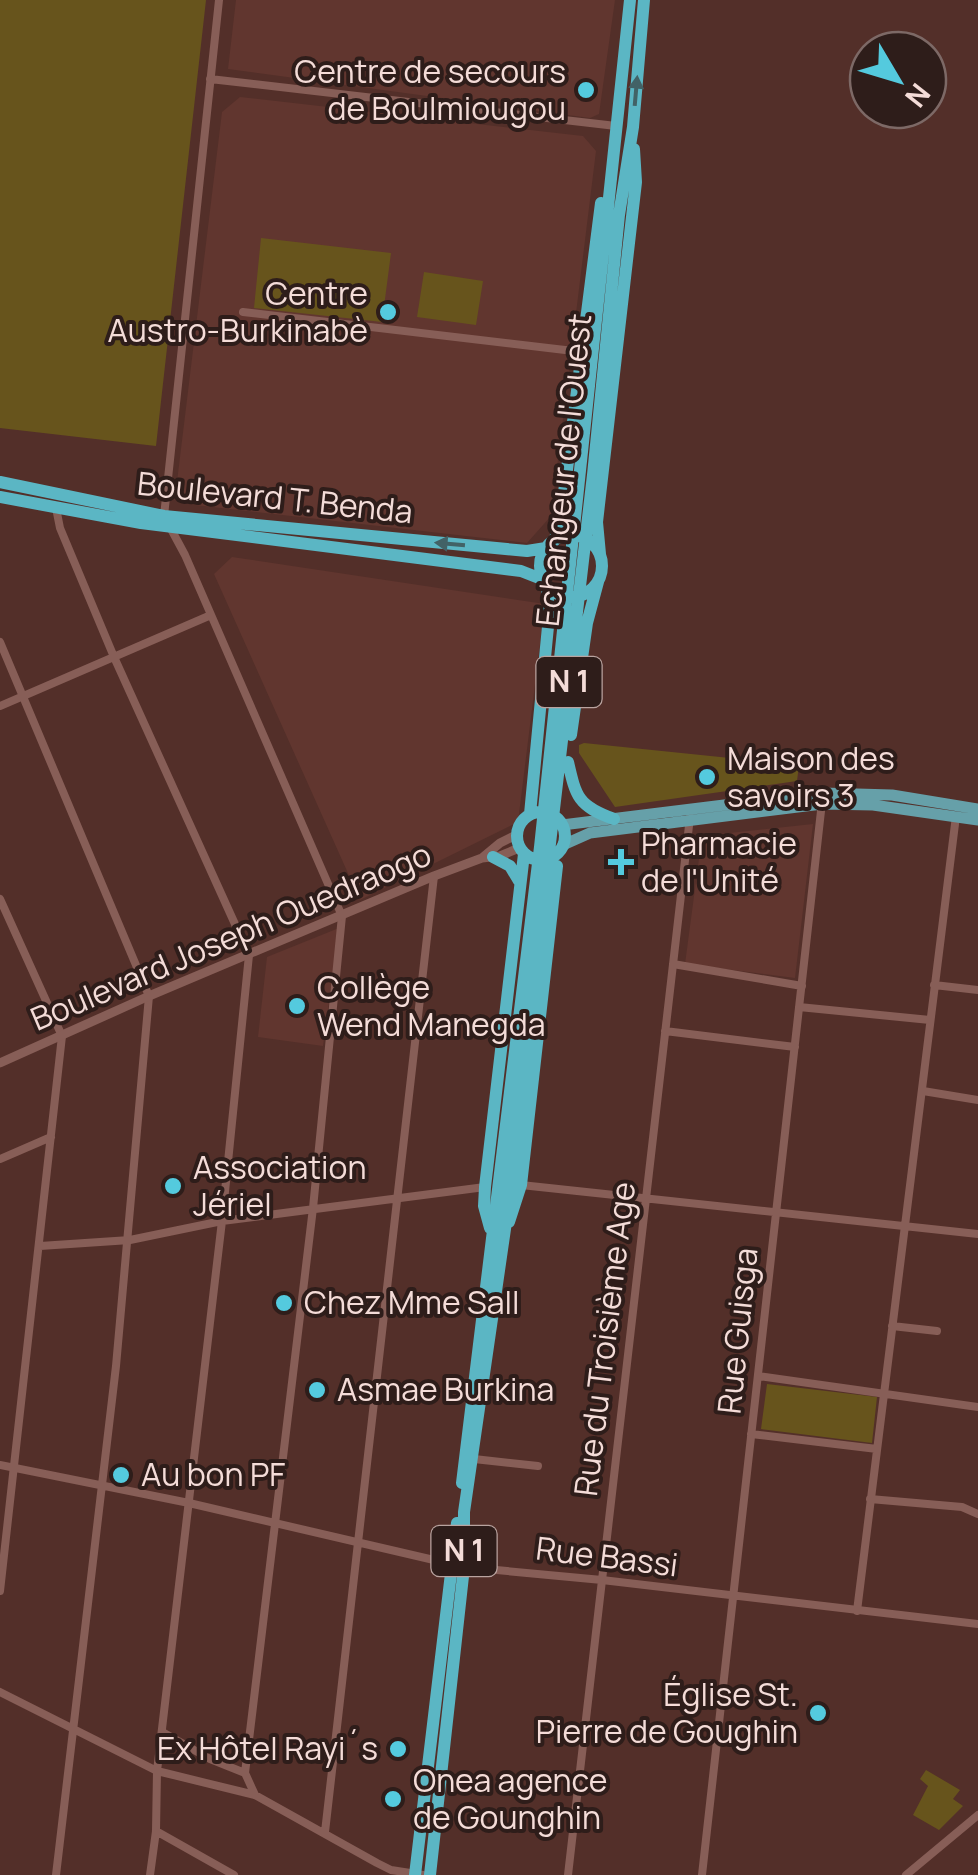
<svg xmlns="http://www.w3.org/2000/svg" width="978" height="1875" font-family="Manrope,sans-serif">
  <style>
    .built { fill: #61362f }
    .green { fill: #67541c }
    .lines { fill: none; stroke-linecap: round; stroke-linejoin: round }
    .minor { stroke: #875e57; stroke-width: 8 }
    .tertiary { stroke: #875e57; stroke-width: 9 }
    .primary { stroke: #66a0a9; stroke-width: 11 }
    .trunk { stroke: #5bb6c4; stroke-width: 12 }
    .oneway { fill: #426266 }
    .poi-dot { fill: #54cade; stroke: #2e1d1a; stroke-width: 4 }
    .labels { text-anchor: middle; stroke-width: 8; stroke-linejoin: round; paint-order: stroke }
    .shield { fill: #2e1d1a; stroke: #b9a39f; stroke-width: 2.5 }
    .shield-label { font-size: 30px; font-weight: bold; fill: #f4dcd8 }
    .poi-label { font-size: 32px; fill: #f4dcd8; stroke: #2e1d1a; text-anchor: start }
    .street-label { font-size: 32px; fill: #f4dcd8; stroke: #2e1d1a }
  </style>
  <rect width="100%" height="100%" fill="#532f29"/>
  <!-- built -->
  <path class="built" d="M236,0h379l-16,114 -9,4 -362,-49z
    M240,97l343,39 13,15 -45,365 -24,27 -332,-38 -19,-15 46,-378z
    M232,557l313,47 -27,218 -158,78 -146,-326z
    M813,824l-18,154 -110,-14 17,-128z
    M339,928l-16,118 -65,-9 9,-80z"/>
  <!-- green -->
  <path class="green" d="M0,0h206l-50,446 -156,-18z
    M261,238l130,15 -9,69 -128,-14z
    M424,272l59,9 -7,44 -59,-8z
    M584,743l215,22 -2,16 -182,26 -36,-54v-8z
    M767,1384l110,13 -5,46 -111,-14z
    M926,1770l34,20 -7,9 10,7 -24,24 -26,-15 15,-29 -8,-7z"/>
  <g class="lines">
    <!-- minor -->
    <path class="minor" d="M219,0l-55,516 21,39 157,361 -29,292 -68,565
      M210,79l406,47
      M243,312l339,40
      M56,508l4,20 54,129 135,298 -27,266 -65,550 -1,60 -6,44
      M0,642l149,354 -33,370 -60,509
      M0,706l211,-91
      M0,899l62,137 -62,555
      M673,964l129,22
      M934,985l44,5
      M799,1007l131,13
      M665,1031l130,16
      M923,1091l55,9
      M0,1159l51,-22
      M521,1185l457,49
      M40,1246l90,-6 92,-19 263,-34
      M892,1326l45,5
      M758,1376l220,31
      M751,1434l126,15
      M474,1459l64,7
      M0,1465l189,38 275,64 138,13 376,44
      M870,1499l92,8 16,7
      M857,1611l99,-795
      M0,1692l157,79 98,24 122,68 14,7 32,5
      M164,1733l46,26 35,14 10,22
      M156,1831l78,44
      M325,1832l109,-956
      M568,1875l122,-1058
      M702,1875l120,-1073
      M906,1875l72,-60"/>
    <!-- tertiary -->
    <path class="tertiary" d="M482,858l18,-15 16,-8
      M0,1063l149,-67 285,-120 48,-18 18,-2 19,-8"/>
    <!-- primary -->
    <path class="primary" d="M562,825l260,-32 70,2 86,14
      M563,845l27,-12 232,-29 51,1 105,15"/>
    <!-- trunk -->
    <path class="trunk" d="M0,482l164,34 363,35 19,-3
      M0,497l141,26 380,48 23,9
      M540 566a31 31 0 1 1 62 0a31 31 0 1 1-62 0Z
      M554,541l6,-17 41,-321
      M600,554l-3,-32 39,-340 -2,-33
      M571,735l16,-112 11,-41
      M568,762c8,35 10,44 46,57
      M517 836a24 24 0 1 1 48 0a24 24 0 1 1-48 0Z
      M530,814l19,-198 -2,-30
      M493,857l17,9 9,15
      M509,1222l12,-37 36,-319
      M490,1228l-6,-22 1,-19 39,-333
      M462,1483l78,-636 90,-847
      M415,1875l42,-352
      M430,1875l34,-308v-55l41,-283 88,-754 26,-260 14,-88 11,-127"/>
  </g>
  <!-- one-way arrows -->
  <defs><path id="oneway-solid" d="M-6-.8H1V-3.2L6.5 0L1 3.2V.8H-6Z" transform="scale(2.5)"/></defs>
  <g class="oneway">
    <use href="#oneway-solid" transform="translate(636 91) rotate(-85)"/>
    <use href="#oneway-solid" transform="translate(450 544) rotate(-175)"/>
  </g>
  <!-- markers -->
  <g class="poi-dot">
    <circle cx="586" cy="90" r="10"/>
    <circle cx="388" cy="312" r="10"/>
    <circle cx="707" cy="777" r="10"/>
    <path d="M616 847h10v10h10v10h-10v10h-10v-10h-10v-10h10z"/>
    <circle cx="297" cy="1006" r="10"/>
    <circle cx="173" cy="1186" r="10"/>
    <circle cx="284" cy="1303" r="10"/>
    <circle cx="317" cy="1390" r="10"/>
    <circle cx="121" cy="1475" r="10"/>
    <circle cx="818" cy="1713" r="10"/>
    <circle cx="398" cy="1749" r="10"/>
    <circle cx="393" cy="1799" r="10"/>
  </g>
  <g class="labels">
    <!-- shield labels -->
    <g class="shield">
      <rect x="536.5" y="657" width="65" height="50" rx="8"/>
      <rect x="431.5" y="1526" width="65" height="50" rx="8"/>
    </g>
    <g class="shield-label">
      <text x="569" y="692">N 1</text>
      <text x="464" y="1561">N 1</text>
    </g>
    <!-- poi labels -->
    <g class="poi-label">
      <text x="566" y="83" text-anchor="end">Centre de secours<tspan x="566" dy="37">de Boulmiougou</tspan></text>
      <text x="368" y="305" text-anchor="end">Centre<tspan x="368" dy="37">Austro-Burkinabè</tspan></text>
      <text x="727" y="770">Maison des<tspan x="727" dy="37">savoirs 3</tspan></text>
      <text x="641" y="855">Pharmacie<tspan x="641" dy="37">de l'Unité</tspan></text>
      <text x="317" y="999">Collège<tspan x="317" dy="37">Wend Manegda</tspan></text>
      <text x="193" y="1179">Association<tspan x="193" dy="37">Jériel</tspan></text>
      <text x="304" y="1314">Chez Mme Sall</text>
      <text x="337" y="1401">Asmae Burkina</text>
      <text x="141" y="1486">Au bon PF</text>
      <text x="798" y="1706" text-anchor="end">Église St.<tspan x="798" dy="37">Pierre de Goughin</tspan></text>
      <text x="378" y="1760" text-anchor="end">Ex Hôtel Rayi´s</text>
      <text x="413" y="1792">Onea agence<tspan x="413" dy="37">de Gounghin</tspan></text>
    </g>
    <!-- street labels -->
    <g class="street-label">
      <text transform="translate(564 470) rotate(-84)" y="11">Echangeur de l'Ouest</text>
      <text transform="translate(275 498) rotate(6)" y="11">Boulevard T. Benda</text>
      <text transform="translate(231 937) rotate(-23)" y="11">Boulevard Joseph Ouedraogo</text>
      <text transform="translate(738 1331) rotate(-84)" y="11">Rue Guisga</text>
      <text transform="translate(605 1339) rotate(-83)" y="11">Rue du Troisième Age</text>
      <text transform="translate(607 1557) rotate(7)" y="11">Rue Bassi</text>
    </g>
  </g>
  <!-- north arrow -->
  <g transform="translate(898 80) rotate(128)"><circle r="48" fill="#2e1d1a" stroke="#7d6966" stroke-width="2.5"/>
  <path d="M0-8L18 38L0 25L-18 38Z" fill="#54cade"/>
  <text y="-15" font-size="28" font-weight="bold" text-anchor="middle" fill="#f4dcd8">N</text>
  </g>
</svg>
